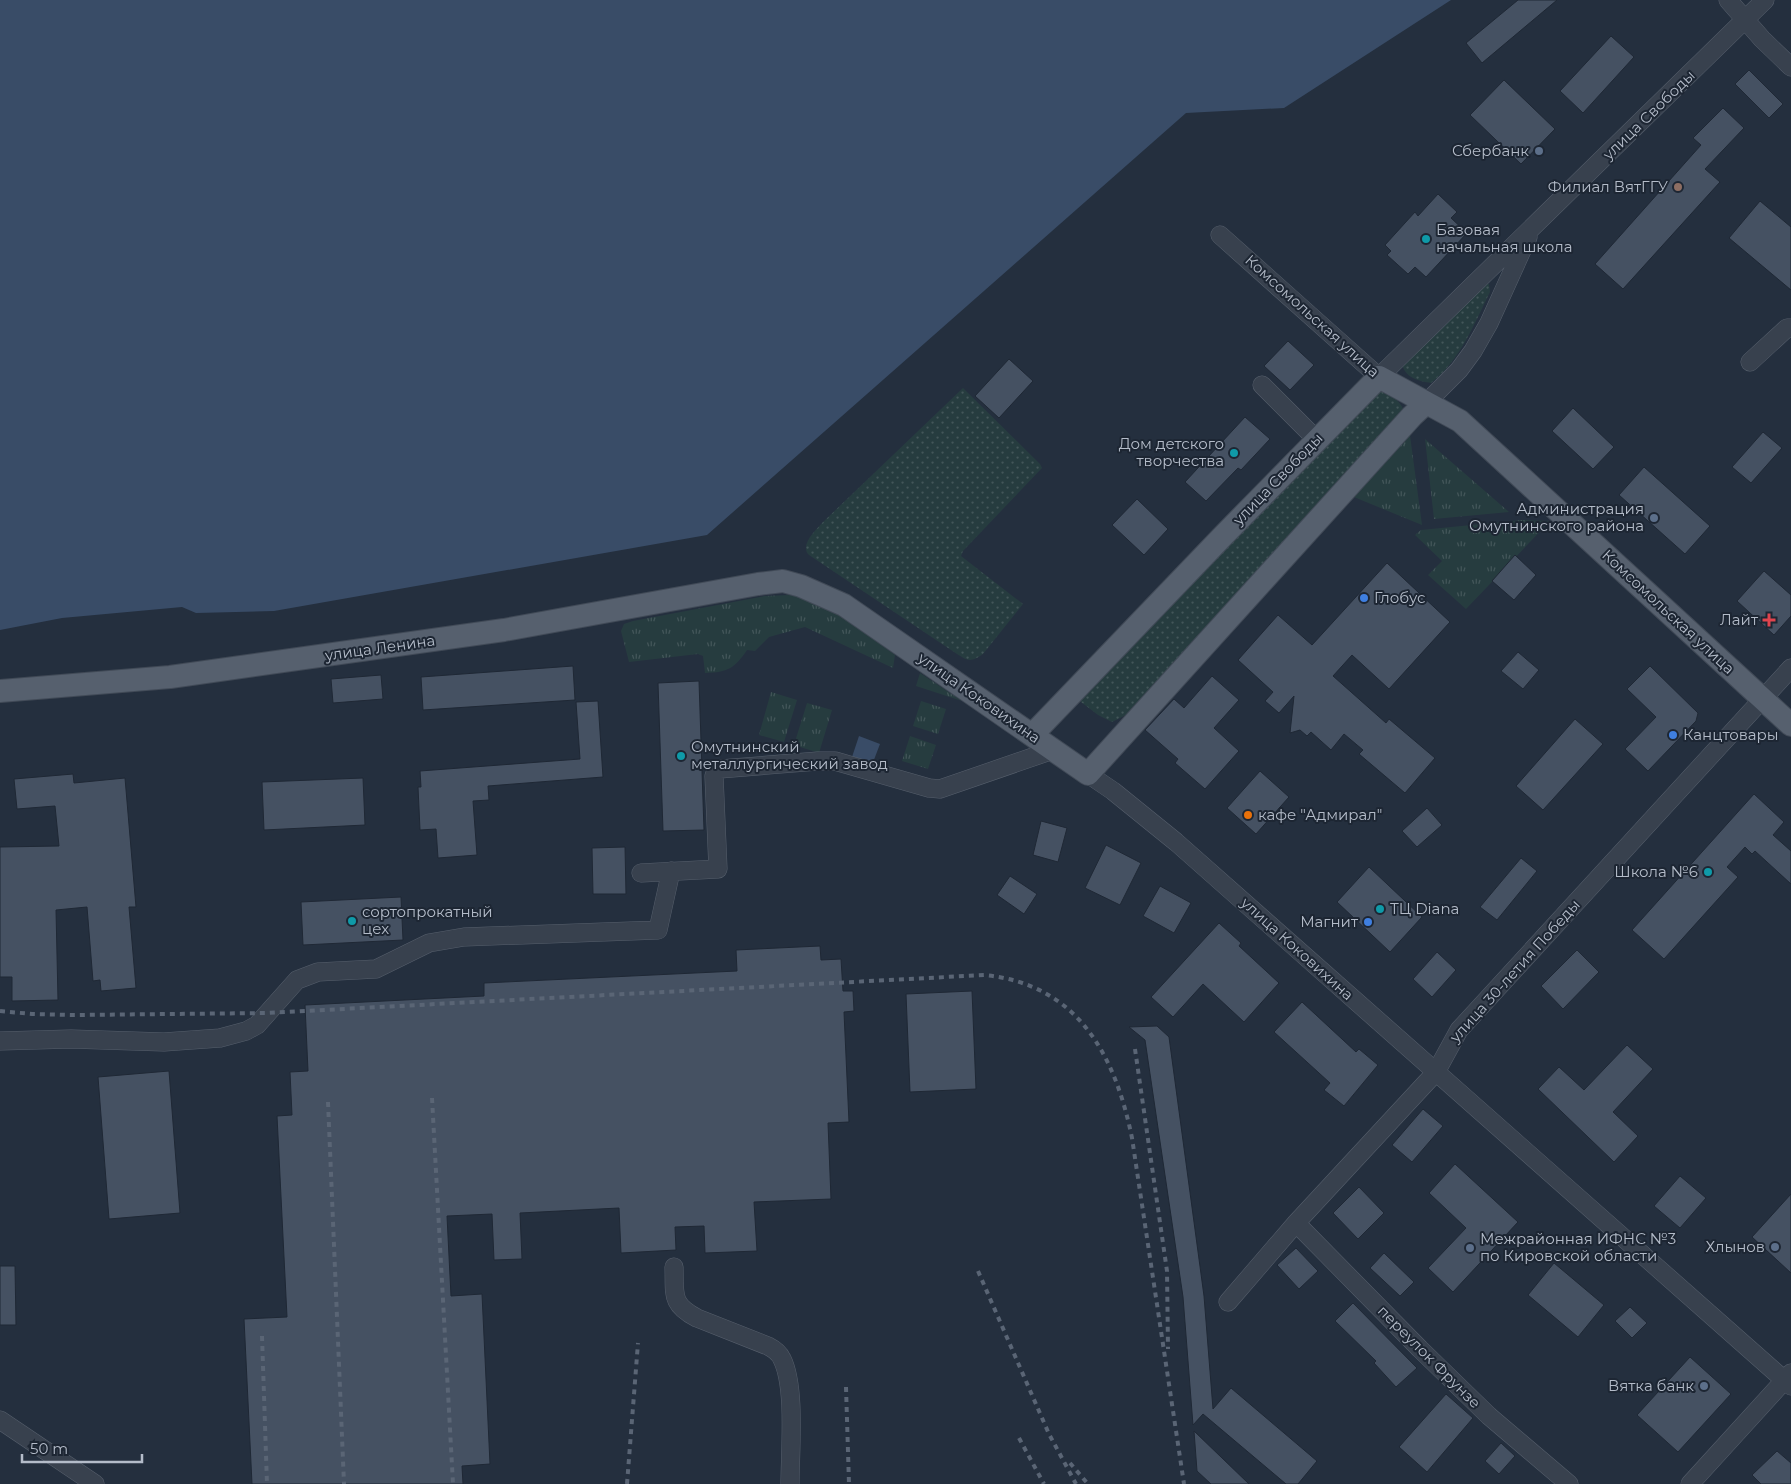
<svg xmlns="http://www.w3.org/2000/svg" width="1791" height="1484" font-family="Montserrat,sans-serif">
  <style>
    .grass { fill: url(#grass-tufts) }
    .park { fill: url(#park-dots) }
    .water { fill: #394c67 }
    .building { fill: #455162; stroke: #1f2835 }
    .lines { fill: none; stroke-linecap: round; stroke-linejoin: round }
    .minor-casing { stroke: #565f6c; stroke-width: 19 }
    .major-casing { stroke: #414a57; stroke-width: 24 }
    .minor { stroke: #38414e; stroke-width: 18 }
    .major { stroke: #56606e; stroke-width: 22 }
    .rail { stroke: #5a6575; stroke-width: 4; stroke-dasharray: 5 5; stroke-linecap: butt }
    .service-dot { fill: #5c6f8a; stroke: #1d2633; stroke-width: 2 }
    .education-dot { fill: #8d6e63; stroke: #1d2633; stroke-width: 2 }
    .culture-dot { fill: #0f9aa8; stroke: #1d2633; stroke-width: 2 }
    .shop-dot { fill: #3f7fe0; stroke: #1d2633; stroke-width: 2 }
    .health-dot { fill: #e0444e; stroke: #1d2633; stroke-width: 2 }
    .food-dot { fill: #e8710a; stroke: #1d2633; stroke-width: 2 }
    .labels { text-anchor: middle; stroke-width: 4; stroke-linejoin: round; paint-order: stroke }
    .street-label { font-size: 15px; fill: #b4bcc9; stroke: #1d2633 }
    .poi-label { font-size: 15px; fill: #b4bcc9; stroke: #1d2633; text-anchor: end }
  </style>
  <defs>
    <pattern id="grass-tufts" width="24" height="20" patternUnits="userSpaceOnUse" patternTransform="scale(1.25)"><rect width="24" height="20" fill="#263c3f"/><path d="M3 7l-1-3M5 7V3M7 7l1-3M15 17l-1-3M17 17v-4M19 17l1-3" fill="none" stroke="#435659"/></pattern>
    <pattern id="park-dots" width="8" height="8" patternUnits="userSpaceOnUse" patternTransform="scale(1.25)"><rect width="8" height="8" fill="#263c3f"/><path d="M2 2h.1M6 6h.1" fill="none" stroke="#435659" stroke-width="1.8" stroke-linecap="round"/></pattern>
  </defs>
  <rect width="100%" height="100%" fill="#242f3e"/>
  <!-- grass -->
  <path class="grass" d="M1409,428l13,97 -73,-30z
    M1425,439l84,73 -75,7z
    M1522,520l28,1 -84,88 -38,-34 14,-14 -27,-26 6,-5z
    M790,595c43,6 71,35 105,60l-2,13 -88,-41 -36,10 -14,14 -8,-1c-13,19 -19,22 -42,23l-2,-17 -5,-2 -69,8 -8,-31 3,-7 9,-3 132,-25z
    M920,673l42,28 -46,-15z
    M771,692l26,8 -13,42 -25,-7z
    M921,701l25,8 -8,25 -25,-8z
    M807,703l25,7 -13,43 -25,-8z
    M910,736l26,9 -8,24 -26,-8z"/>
  <!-- park -->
  <path class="park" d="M1485,284h4l1,8c-16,32 -30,69 -59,91 -12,-2 -26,-5 -29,-19z
    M1376,386c12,7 25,14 29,27l-275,300 -18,9 -14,-7 -17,-13v-6z
    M963,388l77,76 2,4 -79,83 -2,5 62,48 -40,50c-14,10 -16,6 -29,-2l-145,-97c-10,-10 7,-25 14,-33z"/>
  <!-- water -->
  <path class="water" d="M0,0h1451l-167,108 -98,5 -479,422 -433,76 -78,2 -14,-6 -120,11 -62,12z
    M859,736l21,8 -8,21 -20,-8z"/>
  <!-- building -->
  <path class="building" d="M1518,0h39l-75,63 -16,-20z
    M1611,36l23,21 -51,56 -23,-22z
    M1749,70l34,34 -14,14 -34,-34z
    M1504,80l51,49 -34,35 -51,-49z
    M1723,108l21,20 -39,41 15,13 -97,107 -28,-25 106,-119 -8,-7z
    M1438,194l19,18 -6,6 16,15 -41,44 -11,-10 -7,7 -21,-19 4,-4 -6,-6 30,-33 3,4z
    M1760,201l31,26v63l-62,-52z
    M1288,341l26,24 -24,25 -26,-24z
    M1009,359l24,22 -34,37 -24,-22z
    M1573,408l41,39 -21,22 -41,-38z
    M1245,417l25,22 -29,31 -3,-2 -32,33 -21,-19z
    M1763,432l19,16 -31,35 -19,-16z
    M1644,467l66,59 -25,28 -66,-59z
    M1137,499l31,30 -24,26 -32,-30z
    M1515,555l21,20 -22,25 -22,-19z
    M1387,563l63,59 -61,67 -37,-34 -19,21 53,47 3,-4 46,39 -30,35 -46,-39 4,-4 -19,-16 -13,16 -20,-18 -4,4 -7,-6 -10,3 4,-37 -15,17 -14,-12 8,-9 -35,-32 40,-45 34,30z
    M1764,571l27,24v21l-17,19 -37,-34z
    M1518,652l21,18 -16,19 -22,-18z
    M573,666l2,34 -152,10 -2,-33z
    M1650,666l48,47 -2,8 -48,50 -23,-22 31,-32 -29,-28z
    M381,675l2,24 -50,4 -2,-24z
    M1212,676l27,24 -25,28 25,23 -34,38 -30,-26 3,-4 -33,-29 29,-31 10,9z
    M699,681l5,149 -41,1 -5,-148z
    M598,701l5,76 -115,9 1,14 -16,1 4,54 -39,3 -2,-29 -16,1 -2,-43h3l-1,-16 160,-12 -4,-57z
    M1575,719l28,25 -60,66 -27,-24z
    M1260,771l29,26 -33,37 -29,-26z
    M73,774l1,9 51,-5 11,129h-7l7,81 -35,3 -1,-11 -7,1 -6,-74 -31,3 2,90 -46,1v-24h-12v-130l59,-1 -4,-40 -38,3 -3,-30z
    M363,778l2,47 -101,5 -2,-48z
    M1754,794l30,28 -11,13 18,16v33l-36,-33 -3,3 -7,-7 -18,20 11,10 -74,82 -32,-29z
    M1427,808l15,17 -25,22 -15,-16z
    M1041,821l26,7 -9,34 -25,-7z
    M1106,845l35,18 -21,42 -35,-17z
    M625,847l1,47h-33l-1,-46z
    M1521,858l16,13 -40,49 -17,-13z
    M1369,867l53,50 -32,35 -53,-50z
    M1010,876l27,18 -13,20 -27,-19z
    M1160,886l31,17 -17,30 -31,-17z
    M401,897l2,43 -100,5 -2,-43z
    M1219,923l22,20 -2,3 40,37 -35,39 -41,-38 -30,33 -22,-20z
    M820,946l1,14 20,-1 2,32h10l1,20 -10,1 5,110 -21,1 3,76 -77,3 3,49 -52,2 -1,-27 -29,1 1,23 -55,3 -2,-45 -99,5 2,46 -28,1 -2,-46 -45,2 4,80 31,-2 8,170 -28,2 1,18h-211l-8,-165 43,-2 -10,-201 15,-1 -2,-43 18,-1 -3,-66 179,-9v-13l253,-12 -1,-21z
    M1577,950l22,22 -36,37 -22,-23z
    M1437,952l19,18 -24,27 -19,-18z
    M972,991l4,98 -66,3 -4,-98z
    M1302,1002l54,50 3,-3 19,16 -34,41 -20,-16 6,-7 -56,-51z
    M1157,1026l12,11 35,259 9,113 18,-21 86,73 -19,23h-12l-83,-70 -10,11 -10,-128 -38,-257 -16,-13z
    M1627,1045l26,24 -40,43 25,24 -24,26 -76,-73 21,-22 25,23z
    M169,1071l11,142 -71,6 -11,-142z
    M1423,1109l20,17 -31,36 -20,-17z
    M1455,1164l63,58 -65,70 -25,-24 38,-40 -37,-35z
    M1680,1176l26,22 -26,30 -26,-22z
    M1359,1187l25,26 -26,26 -25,-26z
    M1791,1194v79l-39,-36z
    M1296,1248l22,23 -19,18 -22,-24z
    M1384,1253l30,29 -14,14 -30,-28z
    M1554,1263l50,42 -26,32 -50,-42z
    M0,1266h15l1,59h-16z
    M1353,1303l64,65 -21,19 -22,-24 2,-2 -41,-40z
    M1630,1307l17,16 -15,15 -17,-17z
    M1690,1357l41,37 -53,58 -41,-37z
    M1446,1394l27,24 -46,54 -28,-25z
    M1194,1431l55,53h-38l-14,-13z
    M1501,1443l14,13 -16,18 -14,-13z
    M1777,1451l14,12v21h-30l-9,-9z"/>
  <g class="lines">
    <defs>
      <path id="minor" d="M1728,0l34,39 29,28
        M1220,235l159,142 386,-377
        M1750,362l37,-34h4
        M1262,385l55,55
        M1426,403l33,-33 14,-19 16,-28 39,-86
        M1088,774l25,17 63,51 615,544
        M641,873l77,-4 -4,-93 2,-5 4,-2 98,-8h17l94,27 11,1 113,-39
        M0,1041l71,-2 93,3 56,-4 26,-7 11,-6 40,-45 21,-8 58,-3 53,-26 35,-6 194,-7 13,-59
        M1296,1223l124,126 69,67 80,68
        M674,1267c1,27 -4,37 23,51l71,28c6,3 11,6 14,13 14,28 8,92 8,125
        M1228,1302l68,-79 140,-151 23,-42 332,-362
        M0,1420l95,64
        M1690,1484l101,-111"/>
      <path id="major" d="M0,691l170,-14 334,-47 254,-46 25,-3 18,5 43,19 244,169 324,-358 14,-13
        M1032,735l189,-197 158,-161 81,44 331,304"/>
    </defs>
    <!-- minor casing -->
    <use href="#minor" class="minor-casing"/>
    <!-- major casing -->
    <use href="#major" class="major-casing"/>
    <!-- minor -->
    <use href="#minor" class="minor"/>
    <!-- major -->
    <use href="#major" class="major"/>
    <!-- rail -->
    <path class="rail" d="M0,1011l32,3 42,1 193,-2 717,-38c93,9 131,79 148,163l52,346
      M1135,1049l32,222 1,78
      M432,1098l21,386
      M328,1102l16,382
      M978,1271l71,163 27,50
      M262,1336l5,148
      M846,1387l3,97
      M1019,1438l25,46
      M1070,1463l18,21
      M627,1484l11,-141"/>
  </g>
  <!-- markers -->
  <g class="service-dot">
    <circle cx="1539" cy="151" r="5"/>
    <circle cx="1654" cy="518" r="5"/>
    <circle cx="1775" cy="1247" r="5"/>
    <circle cx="1470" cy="1248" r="5"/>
    <circle cx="1704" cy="1386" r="5"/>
  </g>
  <circle class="education-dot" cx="1678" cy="187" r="5"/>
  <g class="culture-dot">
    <circle cx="1426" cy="239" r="5"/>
    <circle cx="1234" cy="453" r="5"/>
    <circle cx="681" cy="756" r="5"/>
    <circle cx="1708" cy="872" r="5"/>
    <circle cx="1380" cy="909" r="5"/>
    <circle cx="352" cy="921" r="5"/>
  </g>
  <g class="shop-dot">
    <circle cx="1364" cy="598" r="5"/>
    <circle cx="1673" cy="735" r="5"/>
    <circle cx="1368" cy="922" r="5"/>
  </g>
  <path class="health-dot" d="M1766.5 612.5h5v5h5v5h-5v5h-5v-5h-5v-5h5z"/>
  <circle class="food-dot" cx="1248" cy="815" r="5"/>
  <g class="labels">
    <!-- street labels -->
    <g class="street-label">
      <text transform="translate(1649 115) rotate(-44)" y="5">улица Свободы</text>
      <text transform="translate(1312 316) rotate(42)" y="5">Комсомольская улица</text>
      <text transform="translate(1278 479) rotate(-46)" y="5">улица Свободы</text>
      <text transform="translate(1668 612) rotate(43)" y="5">Комсомольская улица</text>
      <text transform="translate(380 648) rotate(-8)" y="5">улица Ленина</text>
      <text transform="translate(979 698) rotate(35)" y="5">улица Коковихина</text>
      <text transform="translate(1297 949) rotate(42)" y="5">улица Коковихина</text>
      <text transform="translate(1515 971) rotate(-48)" y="5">улица 30-летия Победы</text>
      <text transform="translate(1429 1357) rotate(45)" y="5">переулок Фрунзе</text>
    </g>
    <!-- poi labels -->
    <g class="poi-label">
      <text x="1529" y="156">Сбербанк</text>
      <text x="1668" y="192">Филиал ВятГГУ</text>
      <text x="1436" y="235" text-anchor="start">Базовая<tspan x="1436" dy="17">начальная школа</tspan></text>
      <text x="1224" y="449">Дом детского<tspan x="1224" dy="17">творчества</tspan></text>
      <text x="1644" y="514">Администрация<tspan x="1644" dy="17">Омутнинского района</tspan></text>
      <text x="1374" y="603" text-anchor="start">Глобус</text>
      <text x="1758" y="625">Лайт</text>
      <text x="1683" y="740" text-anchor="start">Канцтовары</text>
      <text x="691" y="752" text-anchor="start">Омутнинский<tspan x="691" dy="17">металлургический завод</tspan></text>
      <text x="1258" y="820" text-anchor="start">кафе "Адмирал"</text>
      <text x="1698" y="877">Школа №6</text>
      <text x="1390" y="914" text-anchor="start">ТЦ Diana</text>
      <text x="362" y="917" text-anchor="start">сортопрокатный<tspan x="362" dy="17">цех</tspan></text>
      <text x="1358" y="927">Магнит</text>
      <text x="1480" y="1244" text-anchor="start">Межрайонная ИФНС №3<tspan x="1480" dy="17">по Кировской области</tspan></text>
      <text x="1765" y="1252">Хлынов</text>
      <text x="1694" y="1391">Вятка банк</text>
    </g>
  </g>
  <!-- scale -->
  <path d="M22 1454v8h120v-8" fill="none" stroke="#b4bcc9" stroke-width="2.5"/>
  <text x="30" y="1454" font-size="15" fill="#b4bcc9" stroke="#1d2633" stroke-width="4" paint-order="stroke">50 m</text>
</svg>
